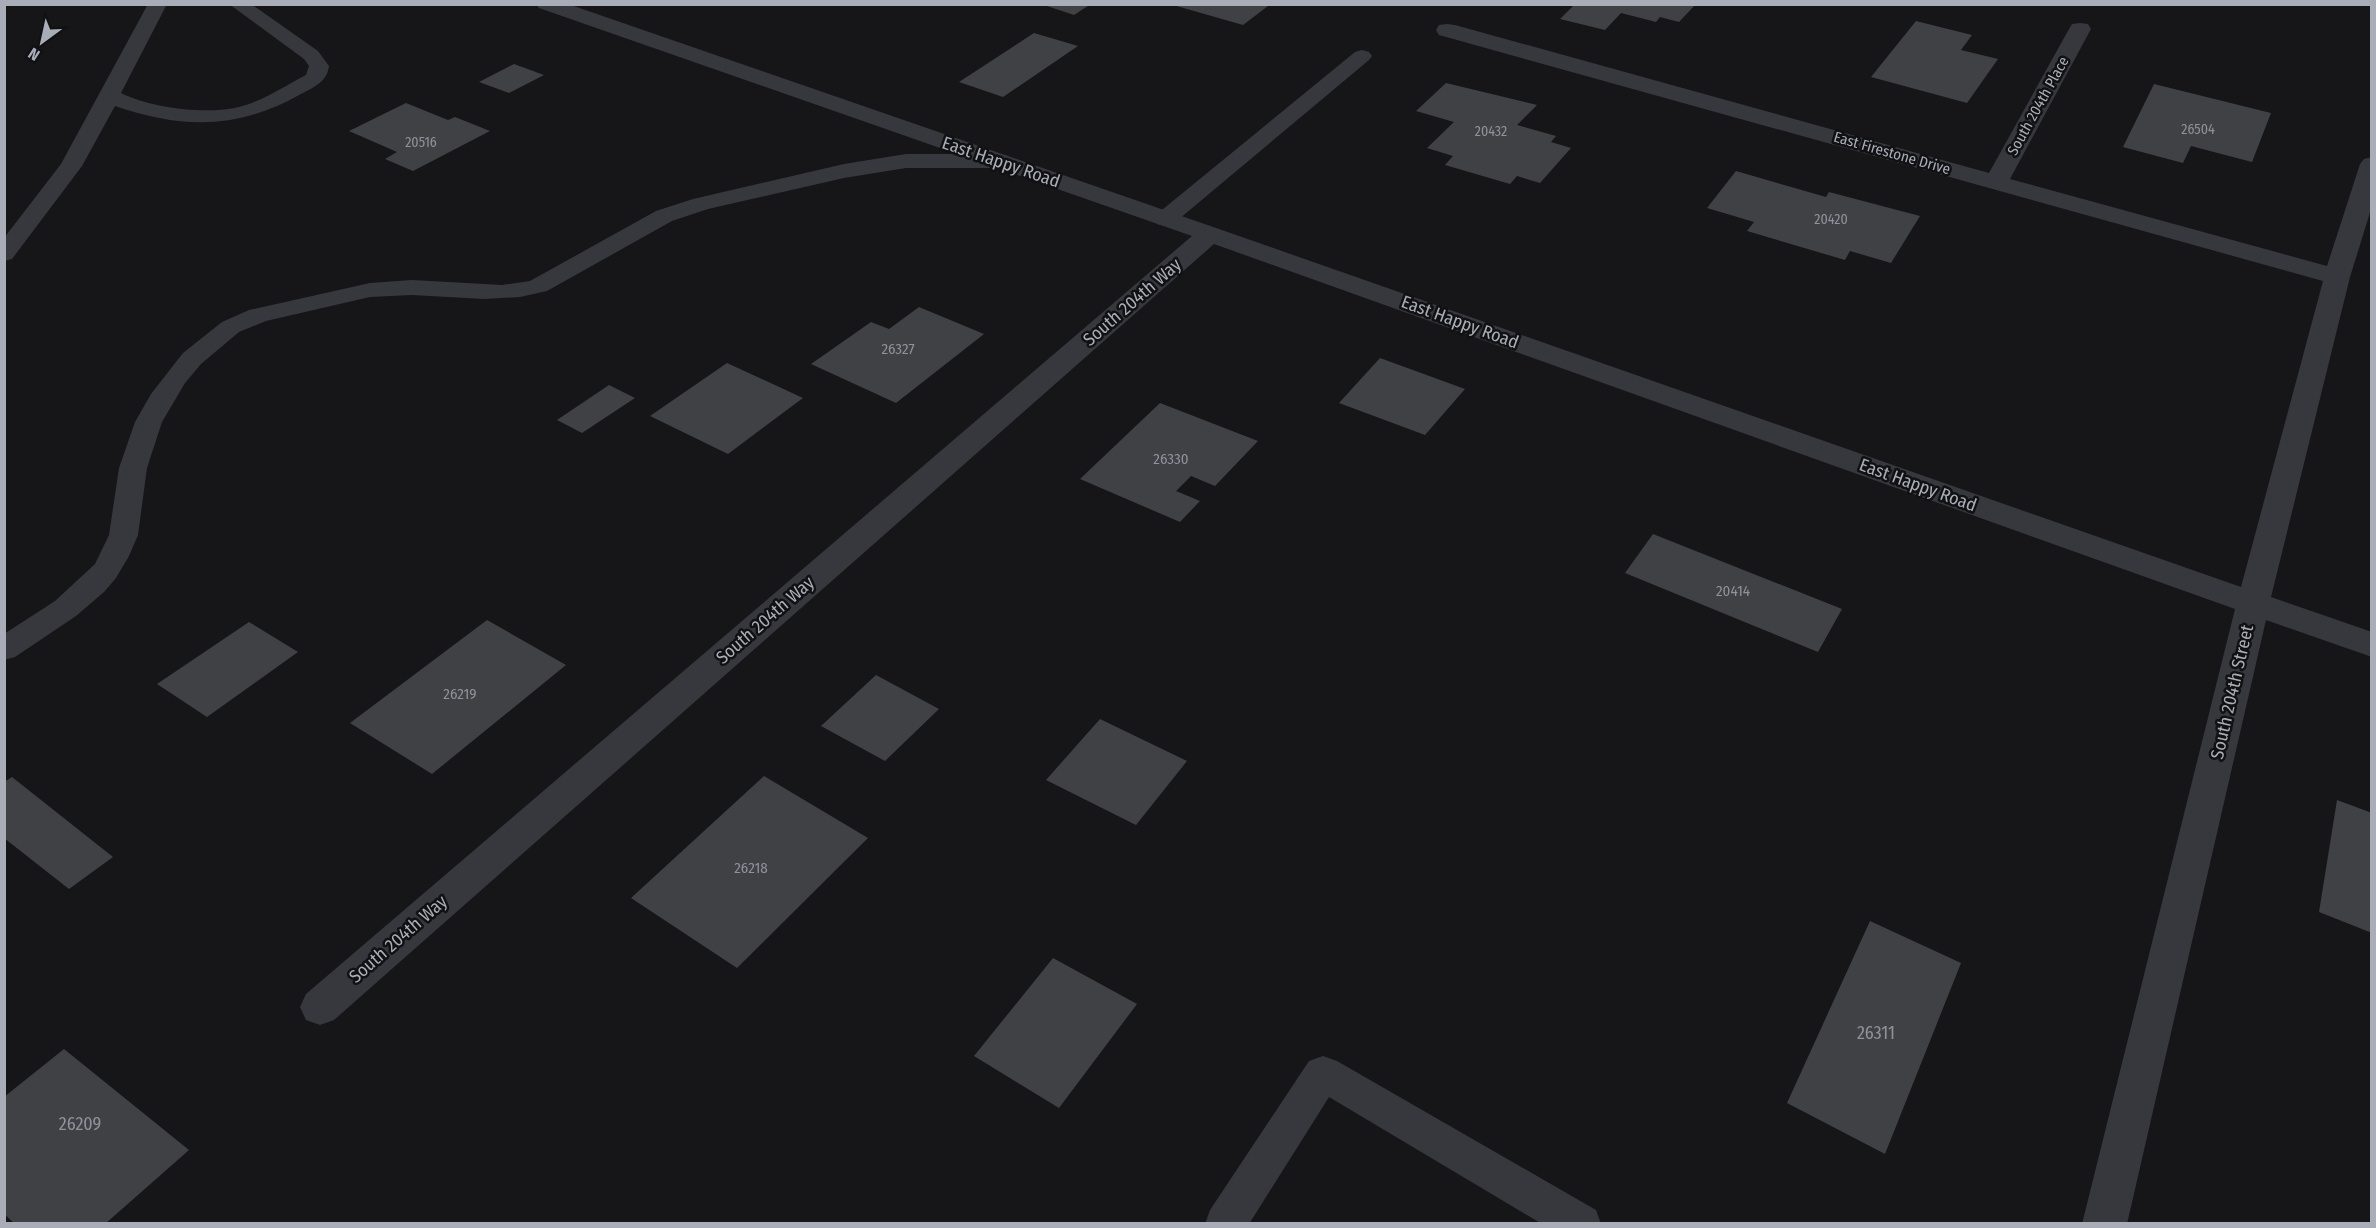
<svg xmlns="http://www.w3.org/2000/svg" width="2376" height="1228" font-family="'Fira Sans Condensed',sans-serif">
  <style>
    .building { fill: #404145 }
    .lines { fill: none; stroke-linecap: round; stroke-linejoin: round }
    .lane { fill: #37383d; fill-rule: evenodd }
    .street { fill: #37383d; fill-rule: evenodd }
    .labels { text-anchor: middle; stroke-width: 5; stroke-linejoin: round; paint-order: stroke }
    .far-number-label { font-size: 14px; fill: #8e929b }
    .far-street-label { font-size: 15px; fill: #a8adb8; stroke: #111113 }
    .number-label { font-size: 15px; fill: #8e929b }
    .street-label { font-size: 18px; fill: #a8adb8; stroke: #111113 }
    .near-number-label { font-size: 18px; fill: #8e929b }
  </style>
  <rect width="100%" height="100%" fill="#161618"/>
  <!-- building -->
  <path class="building" d="M1041,4h50l-17,11z
    M1264,4l4,2 -25,19 -70,-20z
    M1575,4h121l-17,18 -19,-5 -4,5 -35,-9 -16,17 -45,-11z
    M1916,21l56,14 -11,15 37,9 -31,44 -96,-26z
    M1034,33l44,13 -75,51 -44,-15z
    M514,64l30,11 -35,18 -30,-11z
    M1446,83l91,22 -20,20 39,11 -5,6 20,6 -31,35 -23,-7 -7,8 -65,-19 8,-9 -26,-8 27,-26 -38,-11z
    M2154,84l117,29 -19,49 -61,-16 -8,17 -60,-16z
    M406,103l42,17 7,-3 35,14 -77,40 -28,-12 12,-7 -48,-21z
    M1736,171l90,26 3,-5 91,24 -29,47 -41,-12 -5,9 -98,-29 7,-9 -47,-14z
    M919,307l65,27 -88,69 -85,-39 60,-42 18,7z
    M1380,358l85,31 -40,46 -86,-32z
    M727,363l76,35 -75,56 -78,-38z
    M609,385l26,13 -53,35 -25,-13z
    M1160,403l98,38 -43,45 -24,-10 -15,15 24,10 -20,21 -100,-43z
    M1653,534l189,75 -24,43 -193,-79z
    M487,620l79,45 -134,109 -82,-51z
    M249,622l49,30 -91,65 -50,-33z
    M876,675l63,34 -54,52 -64,-35z
    M1100,719l87,42 -51,64 -90,-45z
    M764,776l104,62 -131,130 -106,-70z
    M12,777l101,80 -44,32 -65,-51v-56z
    M2337,800l35,13v120l-53,-21z
    M1870,921l91,42 -76,191 -98,-51z
    M1053,958l84,46 -78,104 -85,-52z
    M64,1049l125,101 -84,74h-90l-11,-10v-117z"/>
  <g class="lines">
    <!-- lane -->
    <path class="lane" d="M148,4h19l-46,89c29,15 87,22 118,14 24,-6 46,-21 67,-32l3,-9 -5,-7 -75,-55h22l67,47 11,15c-2,16 -15,21 -28,28 -64,36 -118,35 -186,12l-33,60 -70,93 -8,2v-23l57,-74z
      M1362,50l7,2 3,4 -3,4 -196,164 -8,2 -8,-2 -3,-5 3,-5 198,-162z
      M906,154h93l8,2 3,5 -3,5 -8,2h-93l-62,10 -136,31 -36,12 -125,70 -27,6 -36,2 -72,-4 -42,2 -104,24 -27,11 -38,32 -16,19 -23,39 -15,46 -9,67 -9,21 -13,22 -12,14 -28,24 -61,41 -11,3v-26l51,-33 40,-37 14,-29 10,-67 16,-46 16,-28 32,-41 39,-31 27,-12 121,-27 42,-3 90,5 28,-4 126,-70 37,-12 151,-35z
      M1323,1056l14,5 259,149 5,14h-59l-213,-127 -80,127h-44l5,-14 99,-149z"/>
    <!-- street -->
    <path class="street" d="M536,4h32l651,225 1022,358 82,-306 -884,-246 -3,-5 3,-5 8,-1 8,1 534,148 80,-144 3,-5 8,-1 8,1 3,5 -81,150 317,87 33,-102 4,-5 8,-2v49l-22,71 -79,320 101,35v25l-106,-37 -139,604h-45l153,-615 -1021,-365 -880,776 -14,5 -14,-5 -6,-13 6,-13 886,-758 -653,-228z"/>
  </g>
  <g class="labels">
    <!-- far-number labels -->
    <g class="far-number-label">
      <text x="2198" y="134">26504</text>
      <text x="1491" y="136">20432</text>
      <text x="421" y="147">20516</text>
      <text x="1831" y="224">20420</text>
    </g>
    <!-- far-street labels -->
    <g class="far-street-label">
      <text transform="translate(2038 106) rotate(-61)" y="5">South 204th Place</text>
      <text transform="translate(1892 153) rotate(16)" y="5">East Firestone Drive</text>
    </g>
    <!-- number labels -->
    <g class="number-label">
      <text x="898" y="354">26327</text>
      <text x="1171" y="464">26330</text>
      <text x="1733" y="596">20414</text>
      <text x="460" y="699">26219</text>
      <text x="751" y="873">26218</text>
    </g>
    <!-- street labels -->
    <g class="street-label">
      <text transform="translate(1001 162) rotate(19)" y="6">East Happy Road</text>
      <text transform="translate(1132 302) rotate(-41)" y="6">South 204th Way</text>
      <text transform="translate(1460 322) rotate(20)" y="6">East Happy Road</text>
      <text transform="translate(1918 485) rotate(20)" y="6">East Happy Road</text>
      <text transform="translate(765 620) rotate(-41)" y="6">South 204th Way</text>
      <text transform="translate(2232 692) rotate(-77)" y="6">South 204th Street</text>
      <text transform="translate(398 939) rotate(-41)" y="6">South 204th Way</text>
    </g>
    <!-- near-number labels -->
    <g class="near-number-label">
      <text x="1876" y="1039">26311</text>
      <text x="80" y="1130">26209</text>
    </g>
  </g>
  <!-- border -->
  <rect width="2376" height="1228" fill="none" stroke="#a8adb8" stroke-width="12"/>
  <!-- north arrow -->
  <g transform="translate(42 42) rotate(213)" stroke="#111113" stroke-width="4.5" paint-order="stroke">
  <path d="M0-4.5L10 22L0 15L-10 22Z" fill="#a8adb8"/>
  <text y="-9" font-size="16" font-weight="bold" text-anchor="middle" fill="#a8adb8">N</text>
  </g>
</svg>
